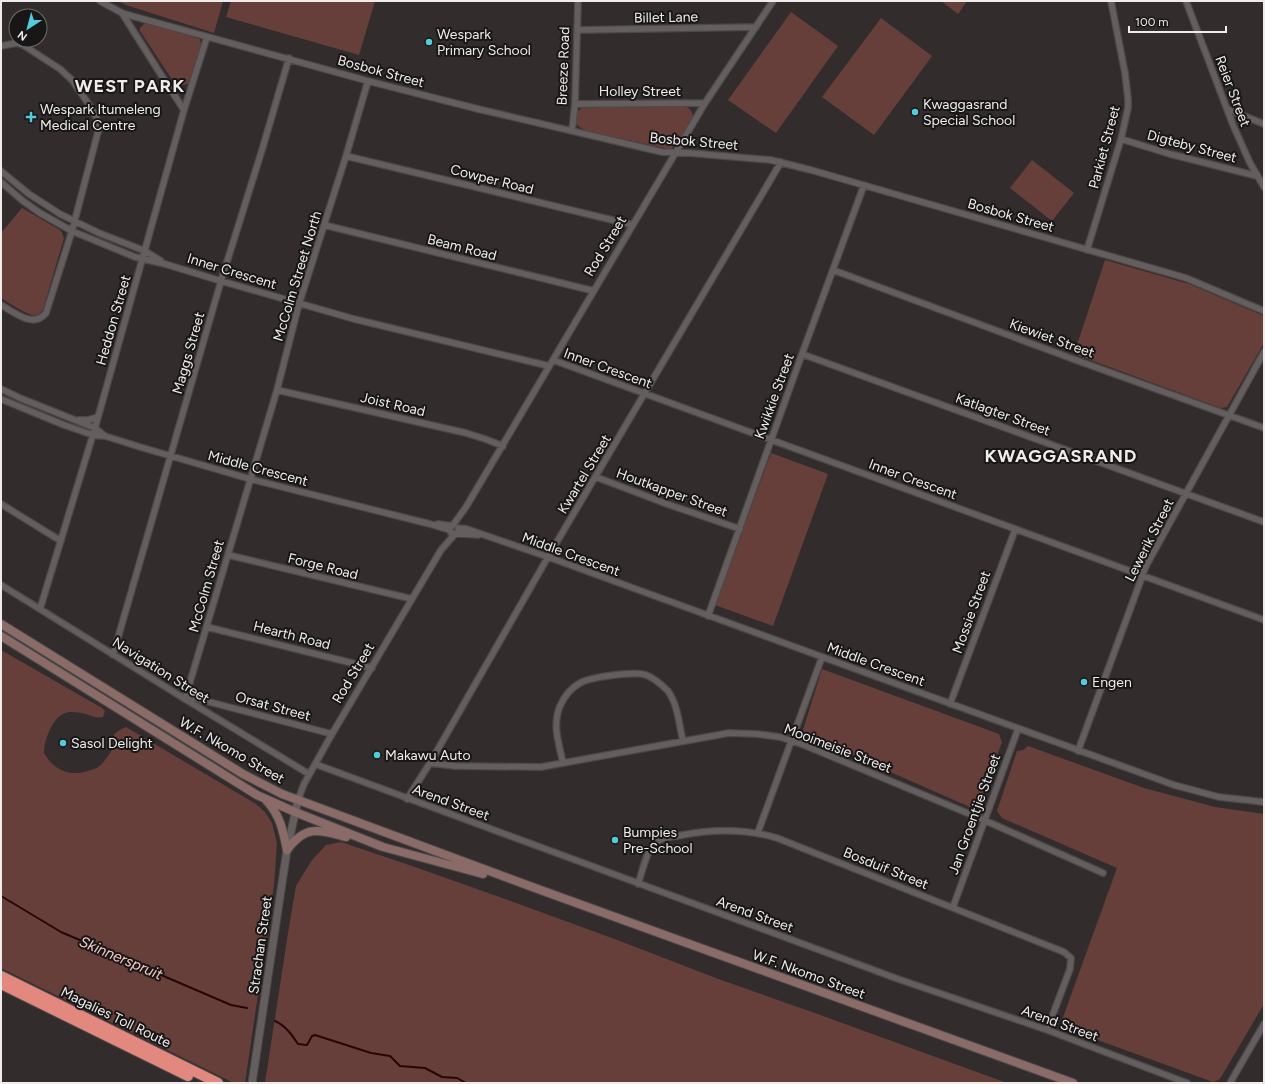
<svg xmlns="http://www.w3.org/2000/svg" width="1265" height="1084" font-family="Figtree,sans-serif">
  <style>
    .green { fill: #673f3a }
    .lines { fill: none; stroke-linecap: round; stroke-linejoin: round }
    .stream { stroke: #280605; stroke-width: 2 }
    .minor-casing { stroke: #4d4948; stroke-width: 8 }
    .tertiary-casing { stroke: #4d4948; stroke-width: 9 }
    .secondary-casing { stroke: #4d4948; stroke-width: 10 }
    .motorway-casing { stroke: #4d4948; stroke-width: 12 }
    .minor { stroke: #645f5e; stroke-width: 5.5 }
    .tertiary { stroke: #645f5e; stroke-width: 7 }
    .secondary { stroke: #8a6b68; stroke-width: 8 }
    .motorway { stroke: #e3887e; stroke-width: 10 }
    .poi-dot { fill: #53cbda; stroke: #181616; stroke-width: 1.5 }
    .labels { text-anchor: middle; stroke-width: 4; stroke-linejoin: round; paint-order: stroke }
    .street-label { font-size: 14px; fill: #efeceb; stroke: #181616 }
    .poi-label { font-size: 14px; fill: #efeceb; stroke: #181616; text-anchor: start }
    .water-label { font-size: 15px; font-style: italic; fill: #f6c8c3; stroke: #181616 }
    .district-label { font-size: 18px; font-weight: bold; letter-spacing: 1px; fill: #efeceb; stroke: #181616 }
  </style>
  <rect width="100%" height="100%" fill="#322d2c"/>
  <!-- green -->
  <path class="green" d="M118,1h105l-9,32 -88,-28z
    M231,1h144l-16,54 -133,-38z
    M941,1h26l-9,13z
    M791,12l47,34 -62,87 -48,-33z
    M881,18l51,38 -58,79 -52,-38z
    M145,23h3l52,16 1,5 -11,38 -3,2 -7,2 -7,-5 -33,-50v-3z
    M683,105c5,3 9,4 10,11 -5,9 -14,31 -24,33l-83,-18c-15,-8 -15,-17 -1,-25z
    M1032,160l42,33 -22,28 -42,-33z
    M22,208l38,22 2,3 2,5 -21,71c-2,3 -4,6 -8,6 -7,1 -27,-13 -34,-17v-65z
    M1105,260l84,24 75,32v27l-37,64 -6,1 -147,-54z
    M771,453l57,21 -55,152 -58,-21z
    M1,650l101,58 3,3 -2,6c-9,2 -14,-3 -22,-4 -6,-1 -13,-2 -18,1 -11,5 -19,27 -19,39 10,17 25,24 44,18 6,-2 10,-3 14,-7 3,-4 7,-9 9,-13 5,-15 -4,-15 15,-24l130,77 9,8 7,11 5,20 -3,42 -29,198h-11l-233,-115z
    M822,669l177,65 3,8 -23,62 -7,4 -170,-75z
    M1028,746l116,42 71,19 49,7v190l-44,75 -7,3 -151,-55v-7l55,-152 -115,-50 -5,-7 20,-60 6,-1z
    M341,842l74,25 101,36 104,38 101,39 91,32 195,71h-742l23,-150 8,-47 16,-26 14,-15z"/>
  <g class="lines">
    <!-- stream -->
    <path class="stream" d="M1,896l60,36 170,73 16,3
      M275,1021c11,5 17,14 23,23l9,1 5,-9 3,-1 56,18 19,3 10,10 25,2 17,9 15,1 9,5"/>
    <defs>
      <path id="minor" d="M100,1l22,12 10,3 236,65 110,28 184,43 27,1 82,7 40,10 375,108 78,33
        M1186,1l47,124 17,38 14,24
        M122,13l36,57 26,40
        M577,30l179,-3
        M1,46l16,-3 6,2 37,24 12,11 20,29 5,10 2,9 -27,103 -26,82c-13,16 -32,-1 -45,-8
        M575,104l130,-1
        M1227,109l37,15
        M572,131l3,-27 3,-103
        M1121,139l49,15 87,22
        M346,156l287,69
        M1,171l28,23 31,20 39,19 46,18 16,10
        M1,182l22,19 17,12 32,18 63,26 30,7 56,17 133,38 195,47
        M324,225l270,66
        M1087,250l34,-111 7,-31v-9l-3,-26 -14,-72
        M833,270l240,89 191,69
        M802,354l462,168
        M553,360l711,260
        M1,389l19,9 75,30 10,8
        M277,390l189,43 19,6 18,7
        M1,399l63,26 29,10 12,1 35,11 110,32 180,45 20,6
        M79,420h9l10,-3
        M596,477l71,27 73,25
        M1,504l60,37
        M438,524l14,2
        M453,525l13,-18 239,-404 68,-102
        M458,528l9,1 81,28 626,228 45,12 45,5
        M451,533l27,2
        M228,555l184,44
        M1,585l184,114 124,75
        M40,609l55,-181 89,-318 23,-73
        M708,616l94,-262 62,-169
        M207,627l165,41
        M113,655l108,-374 41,-131 27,-92
        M950,704l65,-174
        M332,734l-130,-34 -7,-2 -10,1 92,-309 22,-86 47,-148 22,-75
        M1078,751l68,-185 118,-214
        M430,763l25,3 86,1 188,-34 28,1 23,3 24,8 180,75 119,53
        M563,763c-4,-19 -11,-38 -3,-57 4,-9 11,-18 20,-23 10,-6 55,-12 66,-8 8,3 16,10 22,16 10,14 11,34 15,50
        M315,764l583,215 149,51 140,53
        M407,799l23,-36 118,-206 233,-395
        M298,800l6,-16 28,-50 109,-184 14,-16
        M758,832l64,-175
        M638,884c4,-11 8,-32 16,-40 6,-6 15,-7 23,-8 34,-7 67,-8 100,2l287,114 7,6 -1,11 -23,61
        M953,907l65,-178
        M1230,1083l34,-59"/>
      <path id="tertiary" d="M252,1083l35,-233 11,-50"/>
      <path id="secondary" d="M1,624l242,150 39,20 253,94 538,195
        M1,636l256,159 38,17 88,35 100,27
        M266,800c14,15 17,30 21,50
        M287,850c19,-26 32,-20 59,-13"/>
      <path id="motorway" d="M1,976l217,107
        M1,984l187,92"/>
    </defs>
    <!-- minor casing -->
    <use href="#minor" class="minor-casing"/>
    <!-- tertiary casing -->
    <use href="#tertiary" class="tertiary-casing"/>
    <!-- secondary casing -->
    <use href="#secondary" class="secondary-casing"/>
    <!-- motorway casing -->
    <use href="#motorway" class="motorway-casing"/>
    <!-- minor -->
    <use href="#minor" class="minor"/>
    <!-- tertiary -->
    <use href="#tertiary" class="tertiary"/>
    <!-- secondary -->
    <use href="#secondary" class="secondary"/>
    <!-- motorway -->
    <use href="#motorway" class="motorway"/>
  </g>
  <!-- markers -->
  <g class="poi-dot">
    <circle cx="429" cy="42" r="4"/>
    <circle cx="915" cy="112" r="4"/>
    <path d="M29 111h4v4h4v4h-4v4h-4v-4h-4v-4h4z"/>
    <circle cx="1084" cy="682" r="4"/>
    <circle cx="63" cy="743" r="4"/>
    <circle cx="377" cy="755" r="4"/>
    <circle cx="615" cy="840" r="4"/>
  </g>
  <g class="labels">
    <!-- street labels -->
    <g class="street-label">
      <text transform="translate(666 17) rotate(-1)" y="5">Billet Lane</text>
      <text transform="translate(563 66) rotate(-88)" y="5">Breeze Road</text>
      <text transform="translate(381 71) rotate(15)" y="5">Bosbok Street</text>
      <text x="640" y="96">Holley Street</text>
      <text transform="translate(1233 91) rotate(69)" y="5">Reier Street</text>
      <text transform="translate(694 141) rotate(5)" y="5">Bosbok Street</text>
      <text transform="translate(1192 146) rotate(15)" y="5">Digteby Street</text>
      <text transform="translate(1104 147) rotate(-75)" y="5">Parkiet Street</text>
      <text transform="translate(492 179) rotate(14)" y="5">Cowper Road</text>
      <text transform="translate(1011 215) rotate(16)" y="5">Bosbok Street</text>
      <text transform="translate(605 246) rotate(-59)" y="5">Rod Street</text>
      <text transform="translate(462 247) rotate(14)" y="5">Beam Road</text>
      <text transform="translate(232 271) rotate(17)" y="5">Inner Crescent</text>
      <text transform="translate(297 276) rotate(-73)" y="5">McColm Street North</text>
      <text transform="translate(113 320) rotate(-74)" y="5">Heddon Street</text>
      <text transform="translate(1052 338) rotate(20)" y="5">Kiewiet Street</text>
      <text transform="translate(188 353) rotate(-74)" y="5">Maggs Street</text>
      <text transform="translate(608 368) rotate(20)" y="5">Inner Crescent</text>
      <text transform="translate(774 396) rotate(-70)" y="5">Kwikkie Street</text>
      <text transform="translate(393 404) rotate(13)" y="5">Joist Road</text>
      <text transform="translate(1003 414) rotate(20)" y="5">Katlagter Street</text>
      <text transform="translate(258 468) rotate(15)" y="5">Middle Crescent</text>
      <text transform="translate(584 474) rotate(-59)" y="5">Kwartel Street</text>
      <text transform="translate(913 479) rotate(20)" y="5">Inner Crescent</text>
      <text transform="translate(672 492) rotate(20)" y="5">Houtkapper Street</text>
      <text transform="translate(1149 540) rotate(-63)" y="5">Lewerik Street</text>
      <text transform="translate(571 554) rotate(20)" y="5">Middle Crescent</text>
      <text transform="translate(323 566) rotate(14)" y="5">Forge Road</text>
      <text transform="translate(206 586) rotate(-74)" y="5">McColm Street</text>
      <text transform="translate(971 612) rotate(-70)" y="5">Mossie Street</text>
      <text transform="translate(292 635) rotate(14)" y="5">Hearth Road</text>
      <text transform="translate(876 664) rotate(20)" y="5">Middle Crescent</text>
      <text transform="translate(161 670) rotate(32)" y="5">Navigation Street</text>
      <text transform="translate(353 673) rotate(-59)" y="5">Rod Street</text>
      <text transform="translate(273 706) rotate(15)" y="5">Orsat Street</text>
      <text transform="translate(838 748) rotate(21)" y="5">Mooimeisie Street</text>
      <text transform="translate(232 750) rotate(30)" y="5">W.F. Nkomo Street</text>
      <text transform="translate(451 802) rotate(20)" y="5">Arend Street</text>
      <text transform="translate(974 814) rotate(-70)" y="5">Jan Groentjie Street</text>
      <text transform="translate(886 868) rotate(22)" y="5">Bosduif Street</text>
      <text transform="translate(755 914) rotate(20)" y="5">Arend Street</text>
      <text transform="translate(260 945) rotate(-82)" y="5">Strachan Street</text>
      <text transform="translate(809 974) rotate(20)" y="5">W.F. Nkomo Street</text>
      <text transform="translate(116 1017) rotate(26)" y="5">Magalies Toll Route</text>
      <text transform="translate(1060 1023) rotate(20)" y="5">Arend Street</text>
    </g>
    <!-- poi labels -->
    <g class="poi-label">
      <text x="437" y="39">Wespark<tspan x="437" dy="16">Primary School</tspan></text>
      <text x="923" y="109">Kwaggasrand<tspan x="923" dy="16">Special School</tspan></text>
      <text x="40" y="114">Wespark Itumeleng<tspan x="40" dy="16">Medical Centre</tspan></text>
      <text x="1092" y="687">Engen</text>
      <text x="71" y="748">Sasol Delight</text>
      <text x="385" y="760">Makawu Auto</text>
      <text x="623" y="837">Bumpies<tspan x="623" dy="16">Pre-School</tspan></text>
    </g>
    <!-- water labels -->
    <g class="water-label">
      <text transform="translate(121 958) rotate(23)" y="5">Skinnerspruit</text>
    </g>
    <!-- district labels -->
    <g class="district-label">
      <text x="130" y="92">WEST PARK</text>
      <text x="1061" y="462">KWAGGASRAND</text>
    </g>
  </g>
  <!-- border -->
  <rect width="1265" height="1084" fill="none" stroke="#efeceb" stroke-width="4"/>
  <!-- north arrow -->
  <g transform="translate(28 28) rotate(216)"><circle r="19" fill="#181616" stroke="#6e6c6b"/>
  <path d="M0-3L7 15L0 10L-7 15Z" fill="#53cbda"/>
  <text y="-6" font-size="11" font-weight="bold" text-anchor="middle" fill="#efeceb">N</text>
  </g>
  <!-- scale -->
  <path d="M1129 26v6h97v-6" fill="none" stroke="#efeceb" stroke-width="2"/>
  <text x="1135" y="26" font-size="12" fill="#efeceb" stroke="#181616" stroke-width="3" paint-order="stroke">100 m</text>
</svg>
